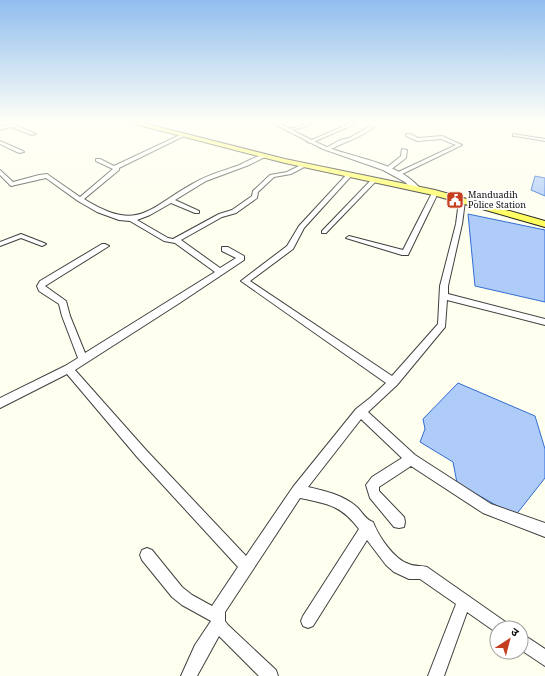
<svg xmlns="http://www.w3.org/2000/svg" width="545" height="676" font-family="'Noto Serif','Noto Sans Devanagari',serif">
  <style>
    .water { fill: #afccf9; stroke: #326dd4 }
    .lines { fill: none; stroke-linecap: round; stroke-linejoin: round }
    .minor-casing { stroke: #404040; stroke-width: 2 }
    .tertiary-casing { stroke: #404040; stroke-width: 2 }
    .primary-casing { stroke: #1e1e1e; stroke-width: 2 }
    .minor { fill: #fff; fill-rule: evenodd }
    .tertiary { fill: #fff; fill-rule: evenodd }
    .primary { fill: #fffe5e; fill-rule: evenodd }
    .labels { text-anchor: middle; stroke-width: 4; stroke-linejoin: round; paint-order: stroke }
    .far-poi-label { font-size: 9px; fill: #0d0d0d; stroke: #fff; text-anchor: start }
  </style>
  <rect width="100%" height="100%" fill="#feffee"/>
  <!-- water -->
  <path class="water" d="M535,176l10,2v18l-14,-6z
    M468,214l77,16v72l-70,-16z
    M458,383l77,33 10,33v29l-30,38 -58,-33 -4,-21 -33,-20 5,-13 -2,-10z"/>
  <g class="lines">
    <defs>
      <path id="minor" d="M12,123h6l-3,2 21,9 -4,1 -21,-8 -11,3v-3z
        M303,123h5l2,2 -21,6 -2,-1 17,-5z
        M351,123l4,1 -44,19 -4,-1z
        M370,126l4,1c-13,11 -30,15 -45,23l-5,-1 16,-9 9,-2z
        M406,134h4l8,4 24,-2 20,9 -64,31h-4v-2l62,-29 -15,-6 -24,2 -11,-5z
        M513,134l32,5v2l-30,-5h-2z
        M180,135l4,1 -65,32v2l-35,29c55,34 63,10 110,-16 13,-8 28,-12 43,-17 7,-3 21,-11 28,-11v2l-16,8 -43,16 -31,19 24,11v2h-4l-24,-10 -21,12 -13,5 31,18 5,1 46,-25 13,-4 20,-14 1,-5 17,-16 17,-3 16,-8 5,1 -17,9 -17,3 -16,15 -1,6 -21,15 -14,4 -41,23 39,28 16,-10 -14,-7v-4h6l16,9v4l-66,44 -103,66 71,80 100,106 47,-69 63,-78 14,-11 16,-15 -145,-102 46,-35 12,-20 49,-53 5,1 -49,54 -11,21 -43,32 142,95 46,-52 2,-38 16,-62 3,-23 3,-2 3,2 -3,23 -14,62v8l97,25v6l-98,-25 -2,27 -48,58 -29,27 47,43 76,49 54,19v14l-62,-24 -72,-47 -32,21v4l25,26 1,5 -1,5 -5,1 -5,-1 -24,-29 -4,-13 6,-8 30,-19 -41,-39 -53,68c18,4 35,8 49,20 5,5 9,13 16,15 5,13 21,38 36,42 6,3 12,1 18,3l80,56 3,5h-13v5l-30,-21 -23,64h-16l28,-72 -36,-25h-11l-15,-7 -8,-7 -19,-25 -54,86 -5,2 -5,-2 -2,-5 2,-5 56,-87c-18,-24 -31,-25 -59,-31l-75,114v9l3,4 48,45 2,6h-19l-40,-40 -22,40h-16l14,-31 16,-24 -29,-16 -10,-8 -30,-37 -2,-5 2,-5 5,-2 5,2 30,37 10,8 20,11 26,-39 -100,-109 -71,-84 -67,34v-10l65,-32 13,-8 -16,-42 -3,-12 -20,-13 -2,-5 3,-5 62,-37h3l4,2 -64,40 21,15 4,15 15,37 130,-81 -40,-29 -11,-2 -34,-20 -11,-1 -22,-8 -19,-11 -32,-23 -35,8 -11,-11v-5l13,12 26,-7 8,-1 33,23 33,-28 -17,-8v-2h4l14,7z
        M0,141l23,10 1,1 -5,1 -19,-9z
        M402,149l5,1 -1,8 -17,13h-4v-2l16,-13z
        M373,178l5,1 -52,54h-4v-2z
        M435,191l3,2 -30,62h-6l-56,-17 3,-2 54,14 29,-57z
        M21,234l23,9 2,1 -4,2 -21,-8 -21,8v-4z
        M521,633l24,16v17l-24,-16z"/>
      <path id="tertiary" d="M272,123h7c16,8 31,17 48,24 30,12 70,15 93,41l-1,2h-6l-8,-8 -22,-12 -60,-21z"/>
      <path id="primary" d="M131,123h12l142,36 150,31 110,31v6l-112,-32 -148,-32z"/>
    </defs>
    <!-- minor casing -->
    <use href="#minor" class="minor-casing"/>
    <!-- tertiary casing -->
    <use href="#tertiary" class="tertiary-casing"/>
    <!-- primary casing -->
    <use href="#primary" class="primary-casing"/>
    <!-- minor -->
    <use href="#minor" class="minor"/>
    <!-- tertiary -->
    <use href="#tertiary" class="tertiary"/>
    <!-- primary -->
    <use href="#primary" class="primary"/>
  </g>
  <!-- sky -->
  <linearGradient id="sky" x2="0" y2="1"><stop stop-color="#91beef"/><stop offset="0.56" stop-color="#fffff7"/><stop offset="1" stop-color="#fffff7" stop-opacity="0"/></linearGradient>
  <rect width="545" height="218" fill="url(#sky)"/>
  <!-- icons -->
  <defs>
    <symbol id="civic-square" viewBox="-11 -11 22 22"><rect x="-9" y="-9" width="18" height="18" rx="4" fill="#c53e1e" stroke="#fff"/><path d="M-.6-6.5H3V-4.5H.6V-3L4-1V1h2V6H-6V1h2V-1L-.6-3ZM-1.2 2.5V6h2.4V2.5Z" fill="#fff"/></symbol>
  </defs>
  <g fill-rule="evenodd">
    <use href="#civic-square" x="445" y="190" width="20" height="20"/>
  </g>
  <g class="labels">
    <!-- far-poi labels -->
    <g class="far-poi-label">
      <text x="468" y="198">Manduadih<tspan x="468" dy="10">Police Station</tspan></text>
    </g>
  </g>
  <!-- north arrow -->
  <g transform="translate(509 640) rotate(36)"><circle r="19" fill="#ffffff" stroke="#9e9e9e"/>
  <path d="M0-3L7 15L0 10L-7 15Z" fill="#c53e1e"/>
  <text y="-6" font-size="11" font-weight="bold" text-anchor="middle" fill="#0d0d0d">उ</text>
  </g>
</svg>
